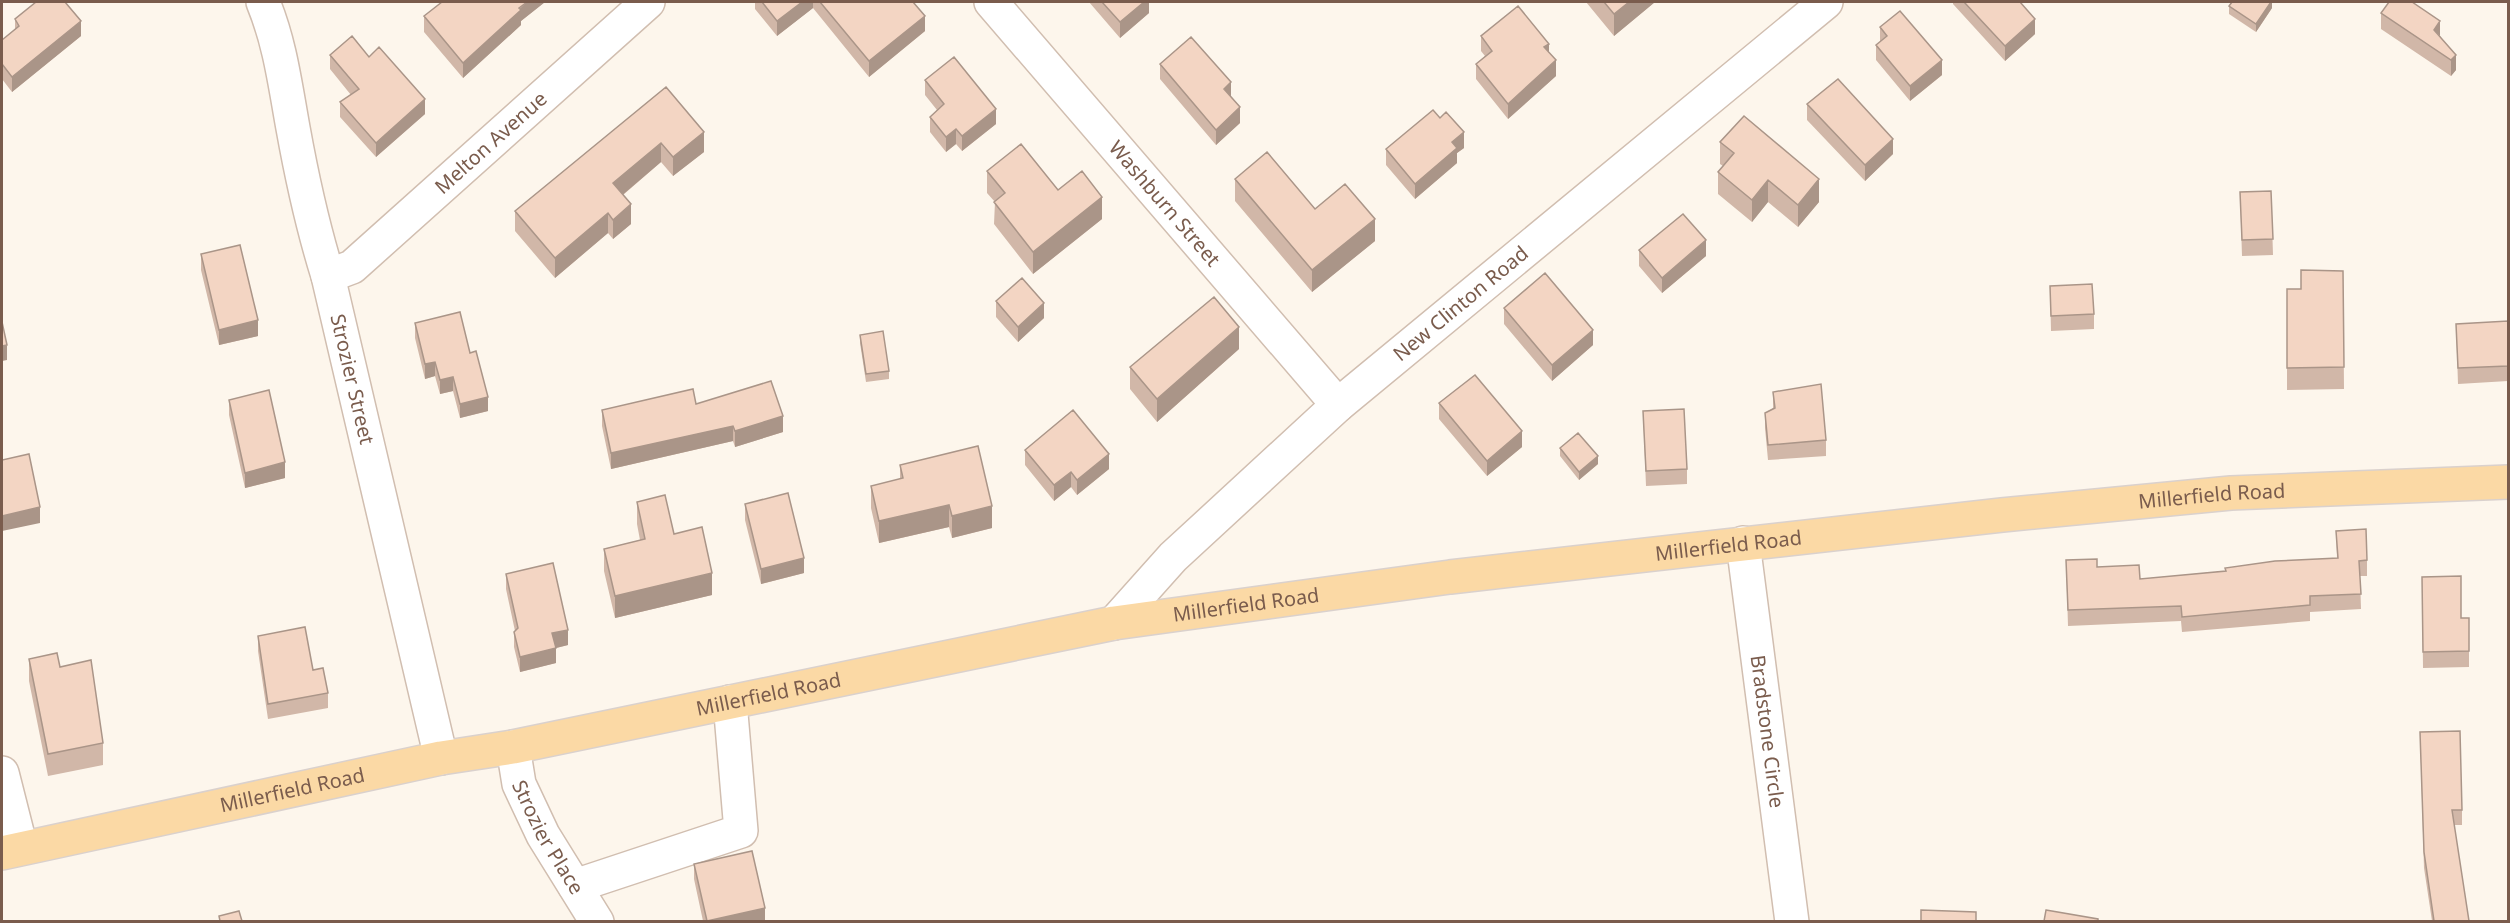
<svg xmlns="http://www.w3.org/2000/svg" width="2510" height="923" font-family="'Noto Sans',sans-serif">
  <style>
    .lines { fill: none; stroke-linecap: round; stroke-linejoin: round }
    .minor-casing { stroke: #d1beb0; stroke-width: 36 }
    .major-casing { stroke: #dad1cd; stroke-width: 36 }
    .minor { stroke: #fff; stroke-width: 33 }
    .major { stroke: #fbd9a5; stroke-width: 33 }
    .wall { fill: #d1b7a8 }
    .shaded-wall { fill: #aa9588 }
    .building { fill: #f3d5c3; stroke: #aa9588; stroke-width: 1.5 }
    .labels { text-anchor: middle; stroke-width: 4.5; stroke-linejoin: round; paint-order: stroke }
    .street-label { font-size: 20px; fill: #7a5c4d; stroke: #fffaf3 }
  </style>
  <rect width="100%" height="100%" fill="#fdf6ec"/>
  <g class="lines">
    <defs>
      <g id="minor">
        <path id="s1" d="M263,2c17,41 22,82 30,126 9,50 20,100 35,148l113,482"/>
        <path id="s2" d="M991,2l347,403"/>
        <path id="s3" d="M328,276l24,-9 296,-265"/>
        <path id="s4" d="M1743,543l49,379"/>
        <path id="s5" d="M1114,623l59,-66 165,-152 488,-403"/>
        <path id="s6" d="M513,747l6,37 24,51 54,87"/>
        <path d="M2,773l19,75"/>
        <path d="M575,886l166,-55 -11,-129"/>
      </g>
      <g id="major">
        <path id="s7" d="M2,853l439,-95 72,-11 601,-124 336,-46 552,-62 229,-22 277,-11"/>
      </g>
    </defs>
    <!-- minor casing -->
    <use href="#minor" class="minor-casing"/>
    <!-- major casing -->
    <use href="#major" class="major-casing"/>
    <!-- minor -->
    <use href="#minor" class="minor"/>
    <!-- major -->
    <use href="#major" class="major"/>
  </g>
  <!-- wall -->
  <path class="wall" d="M442,2h103l-24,19v4l-58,53 -39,-46v-16z
    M755,2h158l12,29 -56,46 -56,-69 -36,28 -22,-27z
    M1089,2h60v11l-29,25z
    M1586,2h69l-41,34z
    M1953,2h67l15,32 -30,27 -52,-57z
    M2272,2v6l-16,24 -27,-18v-8z
    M2381,13l59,23 16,34 -5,6 -70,-47z
    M15,19l66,17 -69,56 -10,-13v-39l13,-10z
    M1880,27l62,48 -32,26 -34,-41v-15l4,-3z
    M1481,36l68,16 7,24 -48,43 -32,-40v-15l9,-8 -4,-5z
    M330,55l39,2 56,57 -49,43 -36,-40v-15l11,-7 -21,-26z
    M1160,64l71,33 9,26 -24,22 -56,-66z
    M925,80l71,44 -34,27 -6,-7 -10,8 -16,-20v-15l7,-7 -12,-15z
    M666,87l38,65 -31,24 -12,-14 -38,33 8,29 -18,15 -5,-6 -53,45 -40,-47v-20z
    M1807,104l86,50 -28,27 -58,-61z
    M1440,118l24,30 -7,5v10l-42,36 -29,-34v-16z
    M1720,142l99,60 -21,25 -30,-25 -16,20 -34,-28v-22l5,-6 -3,-2z
    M987,171l71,19 44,29 -69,55 -39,-50 1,-22 -8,-9z
    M1235,179l80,30 60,32 -63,51 -77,-91z
    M2271,191l2,64 -31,1 -2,-64z
    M1639,250l67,6 -44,37 -23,-27z
    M201,254l57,82 -39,9 -18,-75z
    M2343,271l1,118 -57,1v-101h14z
    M2050,286l44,28v15l-43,2z
    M996,301l48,17 -26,24 -22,-25z
    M1504,308l89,37 -41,36 -48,-57z
    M2508,321v60l-50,3 -2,-60z
    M415,323l73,88 -28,7 -7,-27 -13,3 -5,-18 -10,3 -10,-41z
    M860,335l29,36v8l-23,3 -6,-39z
    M1239,349l-82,73 -27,-33v-22z
    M1773,392l53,48v16l-58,4 -3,-32v-15l8,-5z
    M229,400l56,78 -40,10 -16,-73z
    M1439,403l83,44 -35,29 -48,-57z
    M696,404l87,28 -48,15 -2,-6 -122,28 -9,-43v-16z
    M1643,411l44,58v15l-41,2z
    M1560,448l38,16 -19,16 -19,-24z
    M1025,450l84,19 -32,26 -6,-8 -17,14 -29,-36z
    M900,465l92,63 -40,10 -3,-11 -70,16 -8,-35v-22l29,-7z
    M637,502l37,32 38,61 -97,23 -11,-47v-22l36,-9 -3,-16z
    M745,504l59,69 -43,11 -16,-64z
    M2336,531l31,29v16h-7l1,33 -51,3v9l-128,11 -1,-11 -113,5 -2,-66 31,7 43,12 85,-8 112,-13z
    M506,574l62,71 -12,3v15l-36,9 -6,-25v-15l1,-1 -9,-42z
    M2422,577l39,41 8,33v16l-46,1z
    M258,636l55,34 15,23v15l-60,11 -10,-68z
    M29,659l31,8 43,76v22l-55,11 -19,-95z
    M2420,732l42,78v15h-8l15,96h-37l-8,-53z
    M694,864l71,57h-62l-9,-42z"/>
  <!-- shaded-wall -->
  <path class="shaded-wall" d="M527,2h18l-24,19v4l-58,53v-15z
    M802,2h11v6l-36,28v-15z
    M1144,2h5v11l-29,25v-16z
    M1629,2h26l-41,34v-22z
    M2271,2h1v6l-16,24v-8z
    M925,16v15l-56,46v-16z
    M2035,19v15l-30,27v-15z
    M81,21v15l-69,56v-15z
    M2440,21v15l-6,-6z
    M1549,44v15l-5,-12z
    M2456,55v15l-5,6v-16z
    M1556,60v16l-48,43v-15z
    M1942,60v15l-32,26v-15z
    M1231,82v15l-7,-8z
    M425,99v15l-49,43v-14z
    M1240,107v16l-24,22v-15z
    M996,109v15l-34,27v-15z
    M956,129v15l-10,8v-15z
    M704,132v20l-31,24v-19z
    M1464,132v16l-7,5v10l-42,36v-15l37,-42z
    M1893,139v15l-28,27v-16z
    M661,143v19l-48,41v-20z
    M1819,179v23l-21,25v-22z
    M1768,180v22l-16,20v-22z
    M1102,197v22l-69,55v-22z
    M631,204v20l-18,15v-19z
    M608,213v20l-53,45v-20z
    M1375,219v22l-63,51v-22z
    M1706,240v16l-44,37v-15z
    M1044,303v15l-26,24v-15z
    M258,320v16l-39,9v-15z
    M1239,327v22l-82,73v-23z
    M1593,330v15l-41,36v-16z
    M7,345v15l-5,1v-15z
    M435,362v14l-10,3v-15z
    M453,377v14l-13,3v-14z
    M488,397v14l-28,7v-14z
    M783,416v16l-48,15v-16z
    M733,426v15l-122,28v-16z
    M1522,431v16l-35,29v-15z
    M1109,454v15l-32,26v-15z
    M1598,456v8l-19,16v-8z
    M285,462v16l-40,10v-15z
    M1071,472v15l-17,14v-16z
    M949,505v22l-70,16v-22z
    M992,506v22l-40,10v-22z
    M40,507v16l-38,8v-15z
    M804,558v15l-43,11v-15z
    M712,573v22l-97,23v-22z
    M568,630v15l-16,4v-16z
    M556,648v15l-36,9v-15z
    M765,908v13h-58z"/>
  <!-- building -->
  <path class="building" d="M36,2h29l16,19 -69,56 -10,-13v-24l17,-14 -4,-7z
    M442,2h85l-8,6 2,2 -58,53 -39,-47z
    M762,2h40l-25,19z
    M820,2h93l12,14 -56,45z
    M1102,2h42l-24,20z
    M1604,2h25l-15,12z
    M1964,2h56l15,17 -30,27z
    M2232,2h39l-15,22 -27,-18z
    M2389,2h23l28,19 -6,9 22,25 -5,5 -70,-47z
    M1518,6l31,38 -5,3 12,13 -48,44 -32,-40 16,-13 -11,-15z
    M1900,11l42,49 -32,26 -34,-41 11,-9 -7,-9z
    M352,36l17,21 10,-10 46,52 -49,44 -36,-41 19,-13 -29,-34z
    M1191,37l40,45 -7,7 16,18 -24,23 -56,-66z
    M954,57l42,52 -34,27 -6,-7 -10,8 -16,-20 14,-13 -19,-24z
    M1838,79l55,60 -28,26 -58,-61z
    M666,87l38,45 -31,25 -12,-14 -48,40 18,21 -18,16 -5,-7 -53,45 -40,-47z
    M1433,110l7,8 6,-6 18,20 -12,10 5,6 -42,36 -29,-35z
    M1744,116l75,63 -21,26 -30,-25 -16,20 -34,-28 16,-19 -14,-11z
    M1021,144l37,46 24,-19 20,26 -69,55 -39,-50 11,-9 -18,-22z
    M1267,152l48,57 30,-25 30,35 -63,51 -77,-91z
    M2271,191l2,48 -31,1 -2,-48z
    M1683,214l23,26 -44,38 -23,-28z
    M240,245l18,75 -39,10 -18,-76z
    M2301,270l42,1 1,96 -57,1v-79h14z
    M1545,273l48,57 -41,35 -48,-57z
    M1022,278l22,25 -26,24 -22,-26z
    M2092,284l2,30 -43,2 -1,-30z
    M1214,297l25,30 -82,72 -27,-32z
    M460,312l10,41 6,-2 12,46 -28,7 -7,-27 -13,3 -5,-18 -10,2 -10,-41z
    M2508,321v45l-50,2 -2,-44z
    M2,322l5,23 -5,1z
    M883,331l6,40 -23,3 -6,-39z
    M1475,375l47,56 -35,30 -48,-58z
    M771,381l12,35 -48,15 -2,-5 -122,27 -9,-43 91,-21 3,15z
    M1821,384l5,56 -58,5 -3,-32 10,-5 -2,-16z
    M269,390l16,72 -40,11 -16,-73z
    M1684,409l3,60 -41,2 -3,-60z
    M1073,410l36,44 -32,26 -6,-8 -17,13 -29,-35z
    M1578,433l20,23 -19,16 -19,-24z
    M978,446l14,60 -40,10 -3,-11 -70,16 -8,-35 32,-8 -3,-13z
    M29,454l11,53 -38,9v-56z
    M788,493l16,65 -43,11 -16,-65z
    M665,495l9,39 28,-7 10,46 -97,23 -11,-47 41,-10 -8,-37z
    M2366,529l1,31 -8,1 2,33 -51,2v9l-128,12 -1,-11 -113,4 -2,-50 31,-1v8l42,-2 1,14 86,-8 -1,-3 50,-7 63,-3 -2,-27z
    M553,563l15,67 -16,3 4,15 -36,9 -6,-25 4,-4 -12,-54z
    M2461,576v42h8v33l-46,1 -1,-75z
    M305,627l8,43 10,-2 5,25 -60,11 -10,-68z
    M57,653l3,14 31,-7 12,83 -55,11 -19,-95z
    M2460,731l2,79h-10l17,111h-35l-10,-69 -4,-120z
    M752,851l13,57 -58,13 -13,-57z
    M1921,910l55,2v9h-55z
    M2046,910l52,9v2h-54z
    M239,911l3,10h-22l-1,-5z"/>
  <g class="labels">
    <!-- street labels -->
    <g class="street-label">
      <text dy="7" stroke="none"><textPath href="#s3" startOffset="212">Melton Avenue</textPath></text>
      <text dy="7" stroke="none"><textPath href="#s2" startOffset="266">Washburn Street</textPath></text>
      <text dy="7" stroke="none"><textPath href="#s5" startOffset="472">New Clinton Road</textPath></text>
      <text dy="7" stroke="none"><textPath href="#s1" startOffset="388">Strozier Street</textPath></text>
      <text dy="7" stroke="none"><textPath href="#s7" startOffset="2241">Millerfield Road</textPath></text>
      <text dy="7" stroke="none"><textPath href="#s7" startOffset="1755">Millerfield Road</textPath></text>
      <text dy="7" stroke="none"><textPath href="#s7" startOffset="1269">Millerfield Road</textPath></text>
      <text dy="7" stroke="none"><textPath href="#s7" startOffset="783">Millerfield Road</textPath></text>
      <text dy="7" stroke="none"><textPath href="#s4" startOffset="190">Bradstone Circle</textPath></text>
      <text dy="7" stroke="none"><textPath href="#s7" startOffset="297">Millerfield Road</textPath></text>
      <text dy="7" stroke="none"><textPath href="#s6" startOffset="98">Strozier Place</textPath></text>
    </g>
  </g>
  <!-- border -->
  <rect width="2510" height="923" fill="none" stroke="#7a5c4d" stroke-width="6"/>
</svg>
